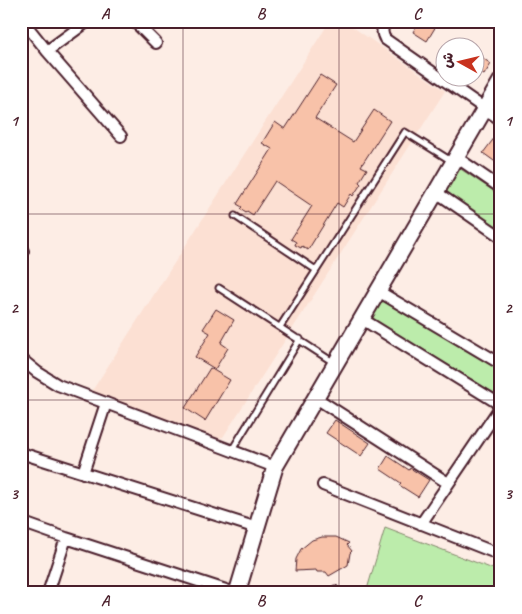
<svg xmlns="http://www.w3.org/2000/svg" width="522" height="614" font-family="Caveat,'Playpen Sans Arabic',sans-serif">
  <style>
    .built { fill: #fce0d3 }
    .green { fill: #bcecab; stroke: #83866b }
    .building { fill: #f8c2a9; stroke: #4a1f2b }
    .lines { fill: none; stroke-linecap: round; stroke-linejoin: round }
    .lane-casing { stroke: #4a1f2b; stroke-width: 9 }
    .street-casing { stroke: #4a1f2b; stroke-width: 14 }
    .secondary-casing { stroke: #4a1f2b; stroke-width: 19 }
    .lane { stroke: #fff; stroke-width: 5 }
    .street { stroke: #fff; stroke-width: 10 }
    .secondary { stroke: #fff; stroke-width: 15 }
    .grid { fill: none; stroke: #4a1f2b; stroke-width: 1; stroke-opacity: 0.55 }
    .neatline { fill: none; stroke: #4a1f2b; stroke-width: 2 }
    .grid-label { font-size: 16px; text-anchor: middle; font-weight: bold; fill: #4a1f2b }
  </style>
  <rect width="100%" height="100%" fill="#fdede5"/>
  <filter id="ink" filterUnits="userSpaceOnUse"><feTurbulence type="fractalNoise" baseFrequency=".02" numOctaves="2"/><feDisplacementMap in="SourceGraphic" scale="10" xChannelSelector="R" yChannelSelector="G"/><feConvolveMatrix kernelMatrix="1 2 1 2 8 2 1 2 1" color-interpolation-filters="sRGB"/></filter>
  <g filter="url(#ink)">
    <!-- built -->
    <path class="built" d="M330,21h14l101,70 -222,346 -6,2 -125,-48z"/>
    <!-- green -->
    <path class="green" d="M459,168l42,28v34l-58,-39z
      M382,299l119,71v27l-131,-79z
      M385,528l116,44v21h-135z"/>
    <!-- building -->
    <path class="building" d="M419,21h20l-12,20 -14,-9z
      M480,56l11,8 -7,11 -10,-6v-5z
      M320,75l16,10 -21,33 38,24 21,-32 16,11 -29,45 6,3 -8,13 2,2 -8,12 -2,-2 -8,13 -6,-4 -29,47 -6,-4 -1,2 -6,-3 1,-3 -5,-3 21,-33 -37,-25 -22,34 -6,-4 -1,2 -6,-4 2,-2 -5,-3 35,-55 -10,-6 13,-21 10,7z
      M501,129v37l-18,-13z
      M216,309l18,11 -13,23 7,5 -13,21 -20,-12 15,-24 -7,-4z
      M210,368l20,12 -25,41 -20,-13z
      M335,420l35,23 -9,13 -35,-23z
      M388,456l21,14 1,-2 19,12 -11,17 -19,-12 2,-2 -21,-14z
      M322,537h14l13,6 -2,2 5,6 -2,2 -2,12 -19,11 -3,-4h-9l-1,-2 -21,1 1,-12 5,-10 11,-9z"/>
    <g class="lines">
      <defs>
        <path id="lane" d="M235,216l81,54
          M219,288l114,74
          M280,327l125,-195 48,30
          M232,450l68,-111
          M334,593l1,-4"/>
        <path id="street" d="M23,21l24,30 74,85
          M134,21l22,22
          M386,21c-4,7 -5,11 -1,18l116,81
          M47,51l41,-30
          M456,157l45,31
          M436,192l65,45
          M21,254l2,-3
          M378,291l123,73
          M362,319l139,86
          M21,359l16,13 21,13 217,82
          M316,398l132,85
          M21,453l236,75
          M83,473l23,-70
          M323,485l178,70
          M21,522l45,16 169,55
          M421,524l80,-118
          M48,593l18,-55"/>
        <path id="secondary" d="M237,593l38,-126 226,-386"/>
      </defs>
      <!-- lane casing -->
      <use href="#lane" class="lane-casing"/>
      <!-- street casing -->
      <use href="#street" class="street-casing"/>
      <!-- secondary casing -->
      <use href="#secondary" class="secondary-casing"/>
      <!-- lane -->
      <use href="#lane" class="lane"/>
      <!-- street -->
      <use href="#street" class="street"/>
      <!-- secondary -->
      <use href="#secondary" class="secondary"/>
    </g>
  </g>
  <!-- grid -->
  <path class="grid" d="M183,21v572M339,21v572M21,214h480M21,400h480"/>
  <!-- margin -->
  <rect width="522" height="614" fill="none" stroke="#fff" stroke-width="55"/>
  <!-- north arrow -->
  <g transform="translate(460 62) rotate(278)"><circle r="24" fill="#ffffff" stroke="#b7a5aa"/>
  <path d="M0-4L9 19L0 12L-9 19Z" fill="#c8321e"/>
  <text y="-8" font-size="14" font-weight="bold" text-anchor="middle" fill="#4a1f2b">ش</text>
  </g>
  <rect x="28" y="28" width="466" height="558" class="neatline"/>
  <g class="grid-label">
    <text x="105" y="19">A</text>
    <text x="261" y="19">B</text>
    <text x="417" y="19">C</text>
    <text x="14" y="126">1</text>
    <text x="508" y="126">1</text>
    <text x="14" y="313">2</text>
    <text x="508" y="313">2</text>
    <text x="14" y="499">3</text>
    <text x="508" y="499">3</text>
    <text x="105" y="606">A</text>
    <text x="261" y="606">B</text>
    <text x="417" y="606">C</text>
  </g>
</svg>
